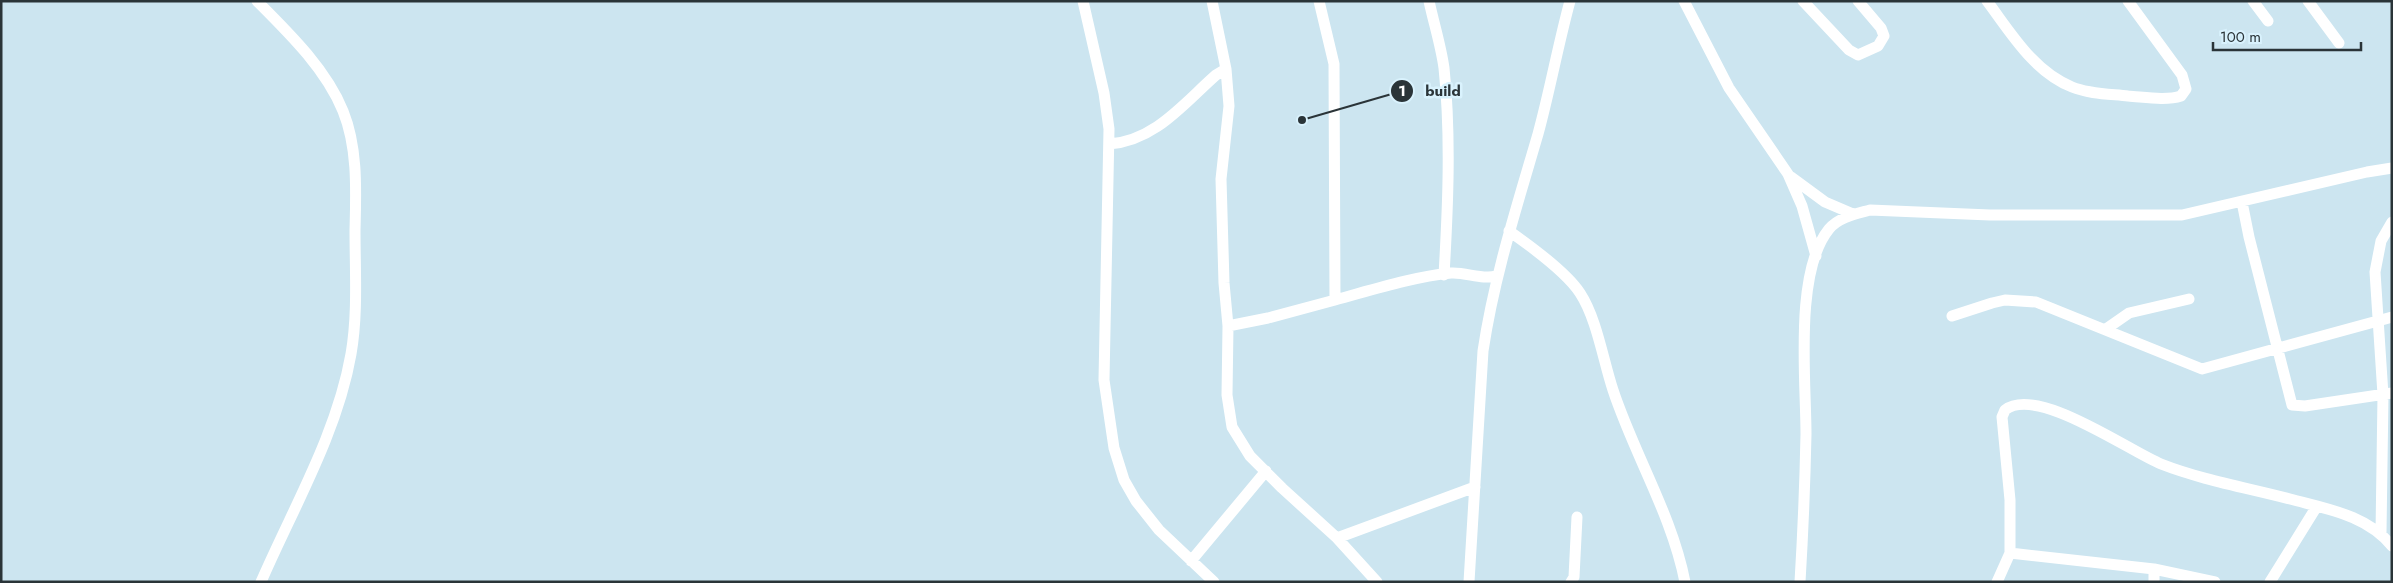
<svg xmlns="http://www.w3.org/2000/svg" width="2393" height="583" font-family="Jost,sans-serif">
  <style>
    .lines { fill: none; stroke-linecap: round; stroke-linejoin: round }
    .street { stroke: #fff; stroke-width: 11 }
    .leader { fill: none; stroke: #2a3438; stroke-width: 2 }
    .callout-dot { fill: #2a3438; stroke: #d9f2fd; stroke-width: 2 }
    .mark-label { font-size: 15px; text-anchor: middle; font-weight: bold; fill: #fff }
    .callout-label { font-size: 15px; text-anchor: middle; font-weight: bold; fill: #2a3438; stroke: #d9f2fd; stroke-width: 5; stroke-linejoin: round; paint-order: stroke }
  </style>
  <rect width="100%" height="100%" fill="#cce5f0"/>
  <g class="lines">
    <!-- street -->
    <path class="street" d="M257,1c32,32 69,68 86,110 15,37 13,80 12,119 0,41 3,84 -4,124 -14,80 -58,154 -90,228
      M1083,1l21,92 5,36 -5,251 10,68 10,32 12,21 23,29 55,52
      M1212,1l14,68 3,37 -8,73 3,104 4,43 -1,69 5,32 18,29 32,32 55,50 40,44
      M1429,1c5,23 12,45 15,67 7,68 4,138 0,207
      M1684,1l45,87 59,86 14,32 14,50
      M1803,1l46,49 9,5 20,-9 6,-10 -3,-8 -23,-27
      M1987,1c24,32 46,70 85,86 17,7 38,7 56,9 16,1 38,5 53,0l5,-7 -4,-14 -54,-74
      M2253,1l15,20
      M2308,1l31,42
      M1109,144c46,-3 75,-41 107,-69l10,-6
      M1791,177l34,25 28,12
      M2242,202l7,35 43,168 13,1 87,-13
      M1509,231c20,14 58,42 71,62 17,26 23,67 33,97 21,64 59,125 72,192
      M1335,300c37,-10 77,-23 116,-27 15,-1 31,7 45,3
      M1952,316l40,-13 13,-3 31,2 166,67 190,-52
      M1228,326l40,-8 67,-18 -1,-236 -15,-63
      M2106,329l23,-16 60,-14
      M2381,533l2,-138 -8,-123 6,-31 11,-19
      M1337,538l138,-51
      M2010,553l144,16 61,13
      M1191,561l75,-90
      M2154,569v13
      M1469,582l14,-231c11,-74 34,-145 55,-217 12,-44 20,-89 32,-133
      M1571,582l3,-5 3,-60
      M1800,582c3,-50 5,-99 6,-148 0,-54 -12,-162 23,-205 10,-12 27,-15 41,-19l120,5h192l185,-43 25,-4
      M1997,582l13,-29v-53l-8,-83 3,-7c32,-25 124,41 156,54 41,16 87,24 129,35 37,10 77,16 102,47
      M2270,582l47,-76"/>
  </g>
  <!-- callouts -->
  <path class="leader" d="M1302 120L1402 91"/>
  <g class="callout-dot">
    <circle cx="1302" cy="120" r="5"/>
    <circle cx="1402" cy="91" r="12"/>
  </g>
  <g class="mark-label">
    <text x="1402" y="96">1</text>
  </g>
  <g class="callout-label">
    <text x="1443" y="96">build</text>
  </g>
  <!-- border -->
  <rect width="2393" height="583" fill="none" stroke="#2a3438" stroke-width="5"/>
  <!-- scale -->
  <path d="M2213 42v8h148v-8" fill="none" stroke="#2a3438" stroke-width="2.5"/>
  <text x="2220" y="42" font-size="15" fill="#2a3438" stroke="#d9f2fd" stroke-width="4" paint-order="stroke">100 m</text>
</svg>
